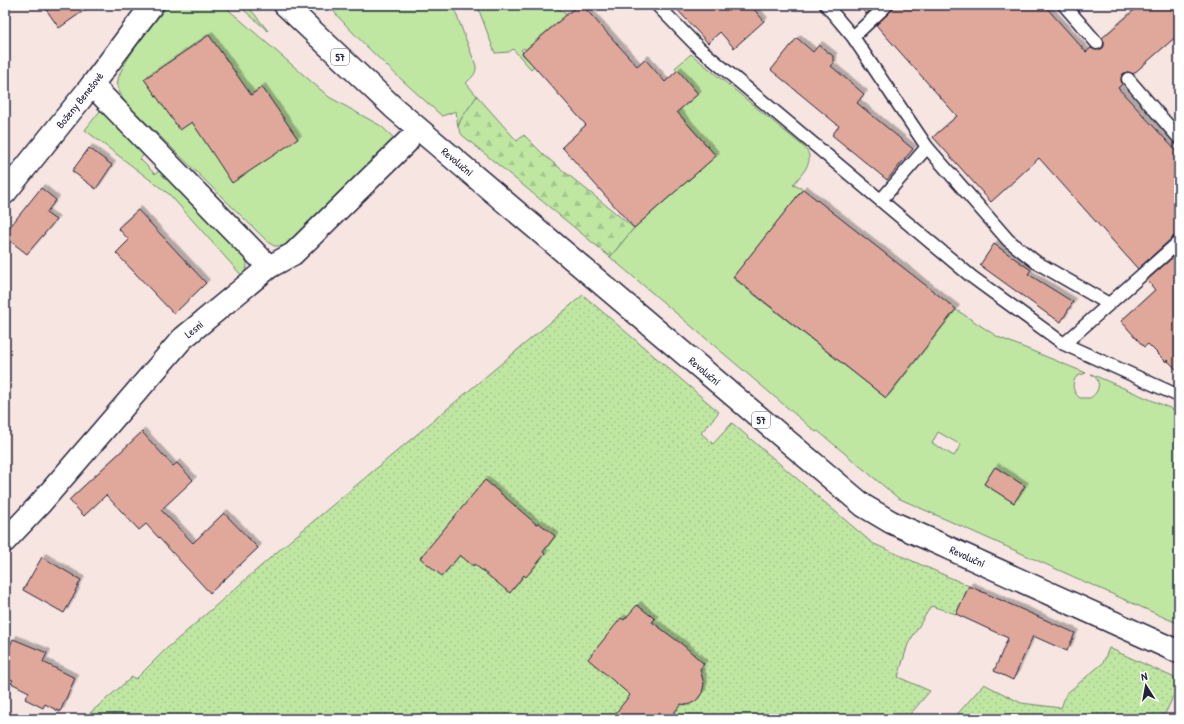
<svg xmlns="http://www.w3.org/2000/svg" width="1184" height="724" font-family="'Patrick Hand',sans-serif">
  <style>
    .grass { fill: #bfe7a2; stroke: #70846e; fill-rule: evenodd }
    .forest { fill: url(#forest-firs); stroke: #70846e }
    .park { fill: url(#park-dots); stroke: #70846e }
    .building { fill: #e0a89a; stroke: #22223b; filter: url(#shadow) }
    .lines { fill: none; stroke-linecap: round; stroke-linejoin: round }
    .lane-casing { stroke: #22223b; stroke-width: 15 }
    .street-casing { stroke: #22223b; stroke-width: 25 }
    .primary-casing { stroke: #22223b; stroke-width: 25 }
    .lane { stroke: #fff; stroke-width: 12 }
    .street { stroke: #fff; stroke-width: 22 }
    .primary { stroke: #fff; stroke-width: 22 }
    .labels { text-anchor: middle; stroke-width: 3; stroke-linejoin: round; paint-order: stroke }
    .shield { fill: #fff; stroke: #646476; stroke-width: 1 }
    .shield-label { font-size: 10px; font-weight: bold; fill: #22223b }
    .street-label { font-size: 11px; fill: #22223b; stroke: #fff }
  </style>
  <defs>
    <pattern id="forest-firs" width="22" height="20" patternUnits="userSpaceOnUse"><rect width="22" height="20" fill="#bfe7a2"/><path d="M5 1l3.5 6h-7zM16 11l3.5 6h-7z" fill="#a4c68c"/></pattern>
    <pattern id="park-dots" width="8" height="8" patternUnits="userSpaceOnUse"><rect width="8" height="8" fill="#bfe7a2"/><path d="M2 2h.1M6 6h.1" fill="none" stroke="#a4c68c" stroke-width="1.8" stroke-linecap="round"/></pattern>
    <filter id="shadow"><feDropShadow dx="3.5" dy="-3.5" stdDeviation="0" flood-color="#0004"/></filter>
  </defs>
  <rect width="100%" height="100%" fill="#f6e5e1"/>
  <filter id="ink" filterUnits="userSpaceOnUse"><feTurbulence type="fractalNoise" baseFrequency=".025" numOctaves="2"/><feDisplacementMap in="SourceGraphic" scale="8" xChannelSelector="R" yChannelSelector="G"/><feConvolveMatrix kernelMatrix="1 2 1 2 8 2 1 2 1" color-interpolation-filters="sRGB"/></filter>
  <g filter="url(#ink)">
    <!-- grass -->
    <path class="grass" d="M168,5h55l106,92 52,29 14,13 -110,107h-11l-6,-4 -144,-141c-3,-6 -8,-14 -6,-21 3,-18 38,-59 50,-75z
      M238,5h9l21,26z
      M328,5h126l3,11 19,50c1,8 -5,12 -10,17l11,13 -16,23 -3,8 -2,-16 -14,5c-39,-35 -79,-70 -114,-111z
      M477,5h76l14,10 -41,35 -2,-2 -3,2 2,2 -1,2 12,12 -3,3 -18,-20 -4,3 -14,1z
      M691,54l112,92c15,14 -1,27 -10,39l10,4 -70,89 153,120 69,-89 43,28 88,36 -9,3c-6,7 -5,16 3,22h10c10,-6 12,-18 1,-24l88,38v212l-281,-126 -80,-67 -2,1 -206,-175 24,-29 82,-72 -39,-44 21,-18 -23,-26zM938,432l23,13 -7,11 -22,-13zM995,467l29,19 -10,17 -30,-19z
      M100,111l6,3 40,38 -6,7 15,15 7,-5 85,90v7l-4,11 -73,-82 -85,-65z"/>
    <!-- forest -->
    <path class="forest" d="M477,96l40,45 7,-6 21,21 89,72 -24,29 -148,-122 -4,-8 3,-8z"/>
    <!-- park -->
    <path class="park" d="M583,295l136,117 -18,21 12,11 19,-21 140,120 97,43 -13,28 -25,-8 -23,38 -10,33 32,14 -24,28h-823l49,-42 4,2 28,-28 121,-106z
      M1109,648l70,32v4l-13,28 -6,7h-207l31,-35 37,19 40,5 5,-14 37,-31z"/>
    <!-- building -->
    <path class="building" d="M43,5h49l-33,23z
      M578,5h4l55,61 8,-7 20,23 13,-12 20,24 -21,18 39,44 -82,72 -72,-81 24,-22 -64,-72z
      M673,5h77l14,16 -30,27 -14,-16 -12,11z
      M858,5h18l-10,9z
      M894,5h150l42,47 5,-4 4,2 7,-1 2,-3v-4l-2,-4 38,-33h39v29l-46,40 -6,-2 -4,2 -2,6 1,4 -4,4 61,66v81l-5,1 -36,33 -99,-111 -48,44 -58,-65 24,-21 -81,-91 16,-15z
      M209,35l42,60 11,-8 36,52 -66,44 -40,-61 -12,8 -36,-51z
      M797,38l16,14 6,-7 14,11v8l-2,2 33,28 -7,9 56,46 -26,31 -55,-45 7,-9 -68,-56z
      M89,148l23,17 -16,24 -24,-18z
      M41,188l15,12 -10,13 10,7 -29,34 -22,-17v-4z
      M803,189l153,120 -70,89 -153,-121z
      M138,210l68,73 -32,31 -58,-61 13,-13 -11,-12z
      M994,244l37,26 -3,4 45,28 -12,20 -12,-7 -69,-50z
      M1179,252v120l-12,-12 -1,2 -18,-18 -4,3 -23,-26 34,-31 -8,-10z
      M142,432l31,34 4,-3 16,17 -32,30 32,33 31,-30 34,35 -48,45 -64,-69 -7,6 -33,-35 -22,21 -15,-16z
      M995,467l30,19 -11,17 -30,-19z
      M485,480l51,44 3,-1 16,13 -12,16 2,2 -19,23 -2,-2 -14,18 -36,-29 -1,2 -13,-11 -18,21 -22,-18z
      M42,557l39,23 -6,11 1,1 -12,21 -41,-23z
      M969,586l106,47 -8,18 -34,-15 -20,44 -19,-9 14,-33 -52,-24z
      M637,605l18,14 -3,3 31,23 21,19 -4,5 4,15 -2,9 -6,8 -8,4 -7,-1 -12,15h-58l19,-24 -42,-36 33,-41 3,2z
      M13,639l34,14 -4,9 32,16 -15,34 -15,-8 -2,4 -18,-9 4,-7 -18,-9 2,-3 -8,-3v-20z"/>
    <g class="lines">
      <defs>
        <path id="lane" d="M657,5l42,43 273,229 92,67 115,52
          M826,5l27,32 74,110 81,93 28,22 73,42
          M1064,5l33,38
          M853,37l34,-32
          M1128,79l51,59
          M881,200l46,-53
          M1064,344l115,-102"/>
        <g id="street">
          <path d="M92,85l177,182"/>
          <path id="s1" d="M5,193l87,-108 60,-80"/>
          <path id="s2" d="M5,541l34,-36 143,-166 87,-72 24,-13 114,-112"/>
        </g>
        <g id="primary">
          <path id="s3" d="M285,5l109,103 470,398 27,16 288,130"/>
        </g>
      </defs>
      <!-- lane casing -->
      <use href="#lane" class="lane-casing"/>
      <!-- street casing -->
      <use href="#street" class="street-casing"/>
      <!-- primary casing -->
      <use href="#primary" class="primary-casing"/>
      <!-- lane -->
      <use href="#lane" class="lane"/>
      <!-- street -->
      <use href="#street" class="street"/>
      <!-- primary -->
      <use href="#primary" class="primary"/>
    </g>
  </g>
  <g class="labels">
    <!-- shield labels -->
    <g class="shield">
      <rect x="331" y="49" width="18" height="16" rx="3"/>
      <rect x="752" y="412" width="18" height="16" rx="3"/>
    </g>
    <g class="shield-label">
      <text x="340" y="61">57</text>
      <text x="761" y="424">57</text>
    </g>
    <!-- street labels -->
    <g class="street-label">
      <text dy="4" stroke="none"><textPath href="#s1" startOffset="119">Boženy Benešové</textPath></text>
      <text dy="4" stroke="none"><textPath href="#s3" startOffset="233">Revoluční</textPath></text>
      <text dy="4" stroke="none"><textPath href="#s2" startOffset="284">Lesní</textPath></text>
      <text dy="4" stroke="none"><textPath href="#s3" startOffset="557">Revoluční</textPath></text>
      <text dy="4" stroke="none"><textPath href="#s3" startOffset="881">Revoluční</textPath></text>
    </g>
  </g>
  <!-- margin -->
  <rect width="1184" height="724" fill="none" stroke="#fff" stroke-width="20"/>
  <rect x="10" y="10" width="1164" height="704" fill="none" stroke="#22223b" stroke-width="1.5" filter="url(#ink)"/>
  <!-- north arrow -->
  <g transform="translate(1146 686) rotate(349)" stroke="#ffffff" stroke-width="3" paint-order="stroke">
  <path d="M0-3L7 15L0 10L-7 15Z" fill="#22223b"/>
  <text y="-6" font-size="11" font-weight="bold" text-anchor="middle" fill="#22223b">N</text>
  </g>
</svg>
